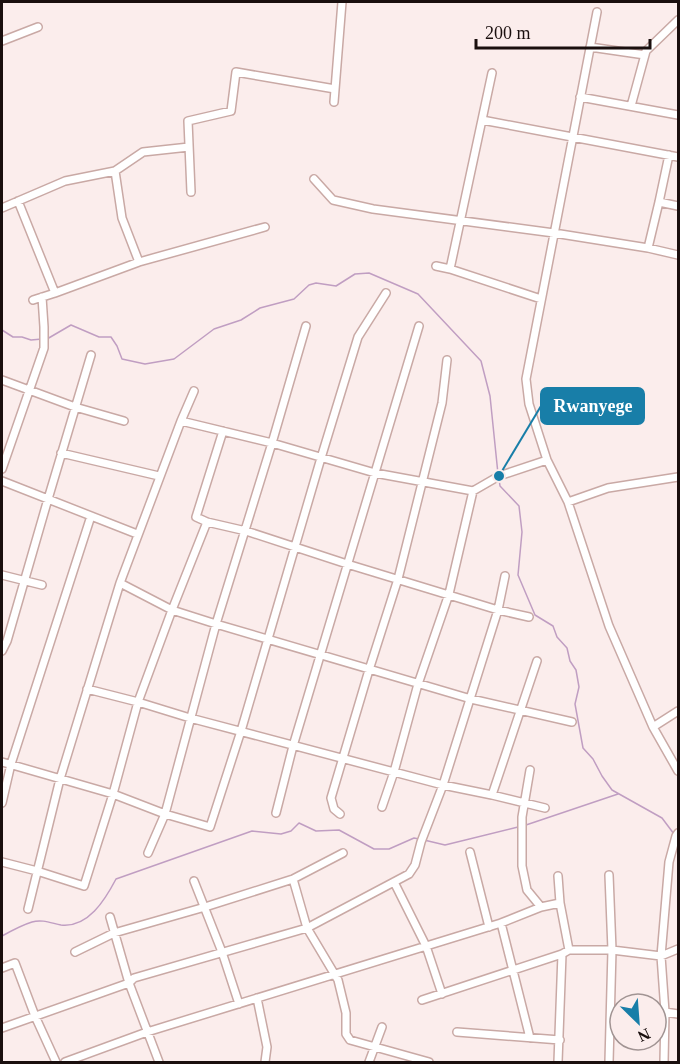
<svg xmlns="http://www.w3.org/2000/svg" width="680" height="1064" font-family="'Times New Roman',serif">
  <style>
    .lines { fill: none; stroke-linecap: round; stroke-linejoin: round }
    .stream { stroke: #c09ec2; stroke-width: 1.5 }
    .minor-casing { stroke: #c9a9a5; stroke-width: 10 }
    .minor { stroke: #fff; stroke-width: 7 }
    .leader { fill: none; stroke: #187ea8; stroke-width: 2 }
    .callout-dot { fill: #187ea8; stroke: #fbedec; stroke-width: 2 }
    .callout { fill: #187ea8; stroke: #187ea8; stroke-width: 2 }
    .callout-label { font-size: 18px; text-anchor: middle; font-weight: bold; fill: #fff }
  </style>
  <rect width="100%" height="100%" fill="#fbedec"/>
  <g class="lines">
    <!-- stream -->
    <path class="stream" d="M2,330l11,7h9l9,3 11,-1
      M47,339l24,-14 28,12h12l6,9 5,13 23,5 29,-5 40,-30 27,-9 19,-12 34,-9 15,-14 7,-2 20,3 19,-12 14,-1 49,21 63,67 9,35 8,78
      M499,479l1,7 19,20 3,26 -4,43 17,40 18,11 4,11 10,11 3,13 6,9 3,17 -4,17 8,44 10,11 9,17 10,14 50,28 12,16
      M526,825l92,-31
      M424,840l21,5 73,-18
      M2,936c9,-5 20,-11 30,-14 10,-3 19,1 29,3 27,3 44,-25 55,-46l136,-48 29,3 10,-3 8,-8 17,8 23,-1 35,19h15l25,-11 5,1"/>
    <defs>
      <path id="minor" d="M597,12l-71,367 3,25 18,56 21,42 41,124 44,101 25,44
        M2,41l36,-14
        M590,47l55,8
        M580,97l98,18
        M334,102l8,-100
        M631,106l15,-55 32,-31
        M482,120l196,37
        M115,171l7,47 17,44
        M314,179l19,21 40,9 181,24 94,15 30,7
        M191,192l-3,-71 43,-10 5,-39 99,17
        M18,201l37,92
        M659,202l19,4
        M2,208l63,-27 50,-10 28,-19 46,-5
        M648,248l11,-46 10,-47
        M436,266l14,3 91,30
        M450,269l42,-196
        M33,300l22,-7 84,-31 126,-35
        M2,380l73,27 49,14
        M181,421l91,22 103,30 98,18 26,-15 48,-16
        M223,431l-27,86 11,5 39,9 101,33 151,46 31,7
        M61,453l98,23
        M2,469l42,-121v-21l-2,-30
        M2,481l135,53
        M568,502l40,-14 70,-11
        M2,575l40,10
        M120,583l52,27 44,14 255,75 101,23
        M2,651l5,-10 41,-142 43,-144
        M87,689l51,13 52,16 253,67 49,10 53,13
        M653,727l25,-16
        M2,762l111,32 52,20 45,13 31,-96 80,-273 37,-121 28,-44
        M530,770l-8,47v49l5,24 14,17
        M492,795l45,-134
        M2,803l9,-39 80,-248
        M382,807l12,-35 24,-88 31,-90 24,-103
        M276,813l17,-67 126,-420
        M340,814l-6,-5 -3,-11 38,-128 29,-91 44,-176 5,-43
        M470,852l19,75
        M148,853l17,-39 51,-190 56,-181 34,-117
        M2,862l35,9 47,15 29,-92 25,-92 34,-92 35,-88
        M609,875l3,75 -3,112
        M558,876l2,27 9,47
        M293,879l14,49 31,52 8,33v21l4,6 79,22
        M194,881l28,71 17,52
        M394,882l32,64 16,48
        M28,909l32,-130 60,-196 61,-162 13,-30
        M110,917l19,66 30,79
        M501,923l29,115
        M75,952l39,-19 91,-26 88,-28 50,-26
        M2,968l13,-5 20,53 21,46
        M257,998l10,49 -2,15
        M422,1000l140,-46 7,-4h43l49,6 17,-7
        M665,1012l13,2
        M2,1028l127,-45 5,-5 173,-50 102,-54 6,-9 6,-23 22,-57 55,-175 7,-34
        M457,1032l103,8
        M65,1062l82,-30 354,-109 40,-16 19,-4
        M369,1062l13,-35
        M558,1062l4,-108
        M664,1062l1,-50 -4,-56 8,-94 7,-26 2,-3"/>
    </defs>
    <!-- minor casing -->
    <use href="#minor" class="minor-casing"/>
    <!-- minor -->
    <use href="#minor" class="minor"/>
  </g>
  <!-- callouts -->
  <path class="leader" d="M499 476L541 406"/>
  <circle class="callout-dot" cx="499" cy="476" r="6"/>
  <rect class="callout" x="541" y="388" width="103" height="36" rx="6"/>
  <g class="callout-label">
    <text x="593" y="412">Rwanyege</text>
  </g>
  <!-- border -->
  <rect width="680" height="1064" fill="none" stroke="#1a0f0e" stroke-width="6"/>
  <!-- north arrow -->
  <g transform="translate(638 1022) rotate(155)"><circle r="28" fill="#fbedec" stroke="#a19493" stroke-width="1.5"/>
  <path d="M0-4.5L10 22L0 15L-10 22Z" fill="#187ea8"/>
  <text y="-9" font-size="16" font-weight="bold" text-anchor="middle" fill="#1a0f0e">N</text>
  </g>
  <!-- scale -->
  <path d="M476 39v9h174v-9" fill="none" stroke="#1a0f0e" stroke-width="3"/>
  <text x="485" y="39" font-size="18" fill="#1a0f0e" stroke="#fbedec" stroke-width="4.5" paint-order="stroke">200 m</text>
</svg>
